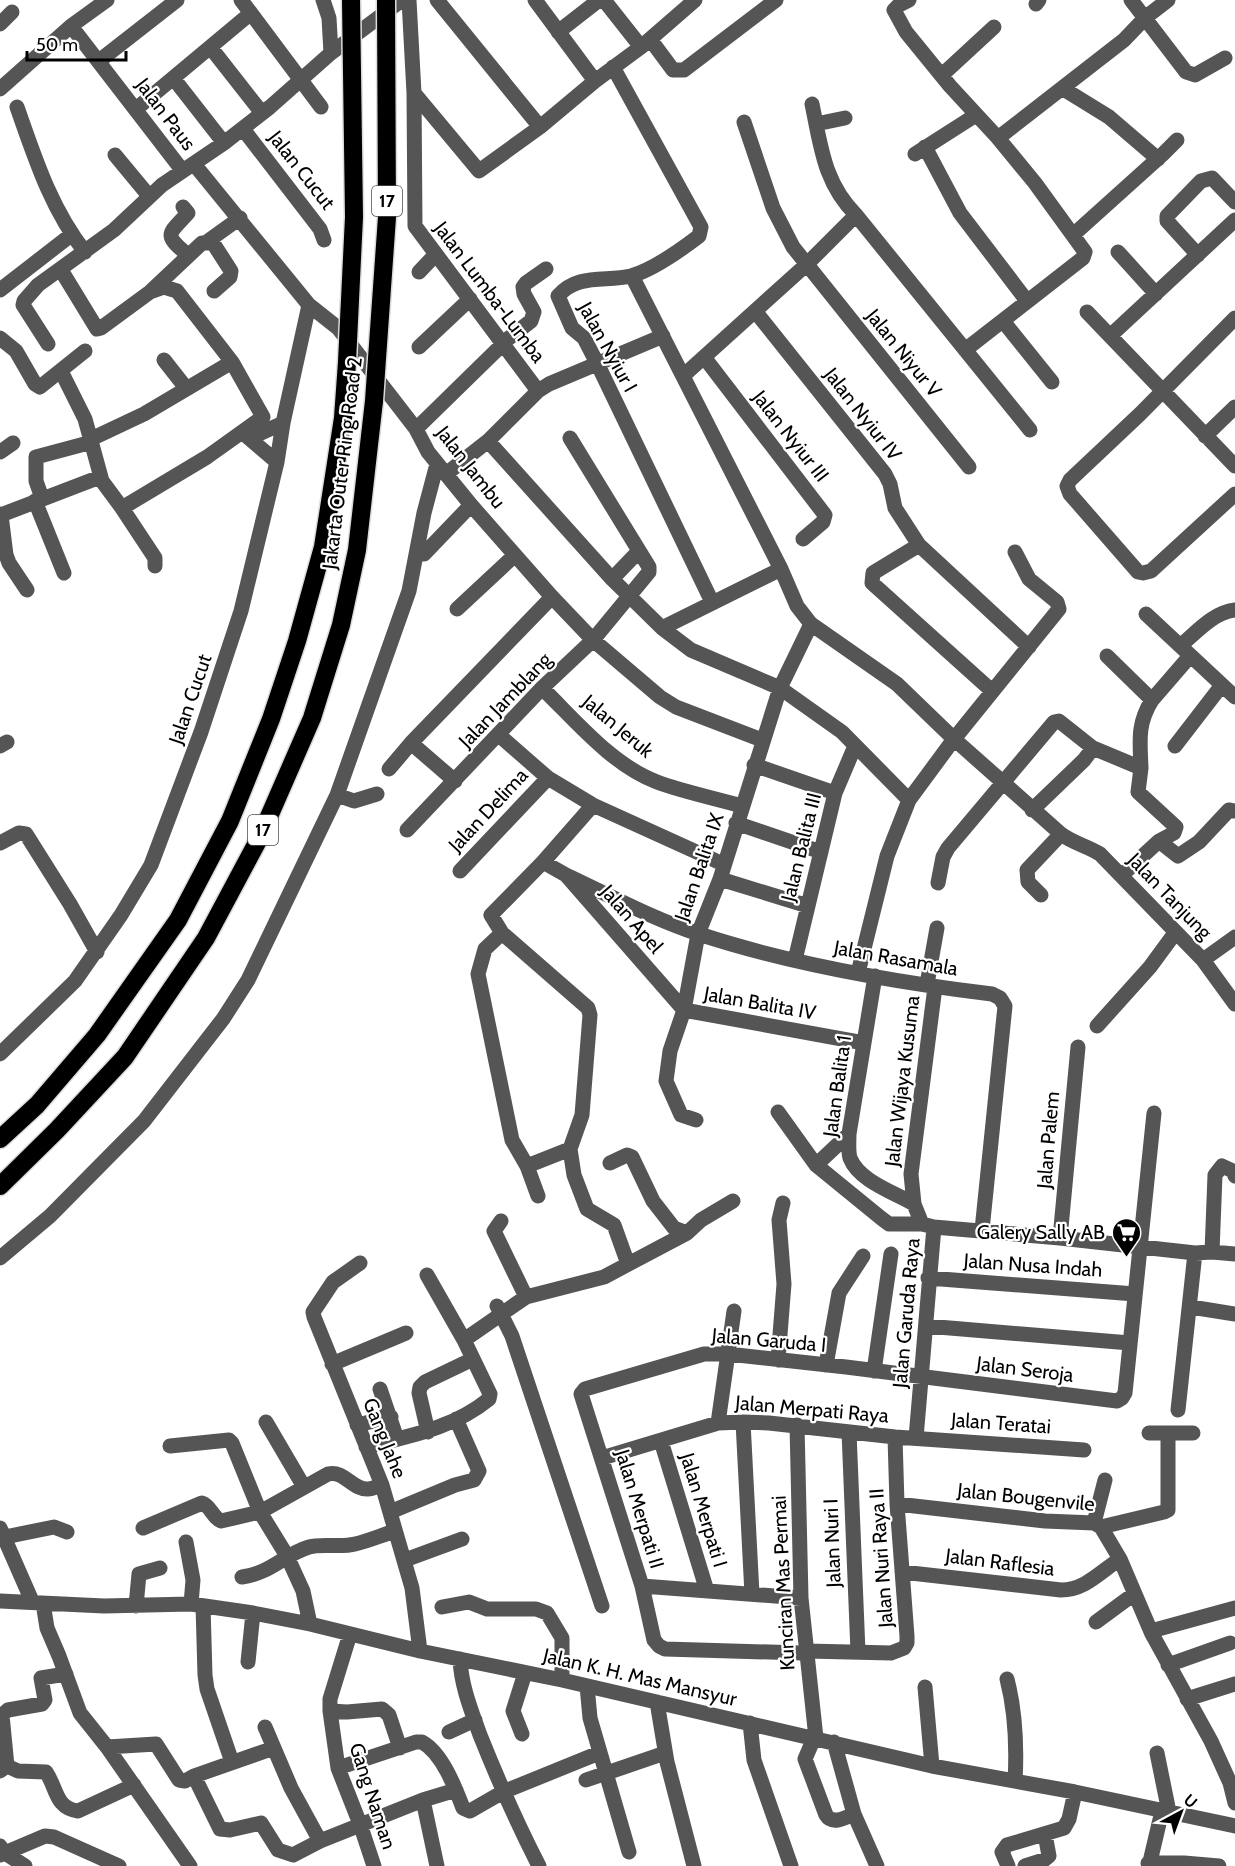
<svg xmlns="http://www.w3.org/2000/svg" width="1235" height="1866" font-family="Cabin,sans-serif">
  <style>
    .lines { fill: none; stroke-linecap: round; stroke-linejoin: round }
    .highway-casing { stroke: #dbdbdb; stroke-width: 21 }
    .minor { stroke: #555; stroke-width: 15 }
    .highway { stroke: #000; stroke-width: 18 }
    .highway-bridge-casing { stroke: #dbdbdb; stroke-width: 21; stroke-linecap: butt }
    .highway-bridge { stroke: #000; stroke-width: 18 }
    .labels { text-anchor: middle; stroke-width: 4.5; stroke-linejoin: round; paint-order: stroke }
    .shield { fill: #fff; stroke: #4c4c4c; stroke-width: 1.5 }
    .shield-label { font-size: 18px; font-weight: bold; fill: #000 }
    .street-label { font-size: 20px; fill: #000; stroke: #fff }
    .poi-label { font-size: 20px; fill: #000; stroke: #fff; text-anchor: end }
  </style>
  <rect width="100%" height="100%" fill="#fff"/>
  <g class="lines">
    <defs>
      <path id="highway" d="M0,1139l37,-34 60,-70 81,-115 52,-99 41,-102 26,-78 26,-94 20,-129 4,-56
        M0,1186l57,-56 68,-73 81,-119 55,-103 51,-117 29,-93 16,-75 17,-149"/>
    </defs>
    <!-- highway casing -->
    <use href="#highway" class="highway-casing"/>
    <!-- minor -->
    <path class="minor" d="M241,0l80,107
      M323,0l6,18 2,35
      M409,0l5,93 1,133 123,165
      M437,0l103,127
      M535,0l60,81
      M604,0l37,47
      M909,0l-10,5 -5,5 12,22 44,54 48,52 37,45 50,69 -2,6 -118,92
      M1131,0l55,72 9,3 30,-17
      M1036,4l3,-4
      M0,24l12,-12
      M71,26l111,144
      M558,32l41,-32
      M650,39l23,31h11l92,-70
      M211,48l51,65
      M99,61l78,-61
      M613,67l88,160 -2,9c-17,13 -47,34 -68,40 -26,6 -53,-3 -73,20l14,32 12,10 14,27 114,237
      M942,75l52,-48
      M174,79l50,64
      M1062,88l47,29 49,42
      M0,89l71,-63 36,-26
      M414,93l65,78 61,-44 55,-46 46,-34 54,-47
      M812,104c9,43 12,79 44,111l174,215
      M17,107c18,51 34,102 68,145
      M136,109l115,-96
      M744,122l29,86 20,39 176,220
      M816,124l29,-6
      M243,129l77,100 4,11
      M998,138l126,-98 22,-23 22,-17
      M925,147l35,66 67,88
      M915,154l61,-39
      M115,155l34,41
      M194,164l115,141 29,23 78,101 12,23 43,53 81,92 41,43 67,57 16,10 86,33
      M183,207l5,6c-20,22 -25,21 0,42
      M1073,235l90,-81 14,-14
      M208,241l32,-23
      M1118,252l38,42
      M1198,255l-31,-34v-5l34,-35 11,-3 23,24
      M61,270l36,59 4,-1 49,-36 52,-49h11l18,28 -1,6 -16,14
      M419,272l17,-18
      M632,276l149,293 16,37 14,18 86,60 57,55 107,95c12,9 26,12 39,20l103,106 32,44
      M0,290l71,-55
      M755,311l130,163 5,10 5,24 24,37 110,102
      M1087,312l148,154
      M1235,318l-95,96 -70,66 -3,6 3,8 68,78 5,1 8,-2 84,-77
      M1003,321l49,61
      M1110,336l125,-116
      M0,338l16,13 19,33 5,3 45,-36
      M48,344l-25,-39 1,-4 14,-16 76,-55 48,-45 62,-42 46,-36 61,-54 71,-53
      M419,347l51,-48
      M704,357l121,158 -2,7 -20,17
      M164,360l22,28
      M61,371l24,48 17,62 20,27 33,50v8
      M683,376l123,-111 50,-50
      M416,429l93,-91 22,-17 3,-9 -10,-18 -1,-7 3,-4 20,-14
      M242,432l35,30
      M1205,436l30,-29
      M250,438l33,-15
      M91,439l53,-25 88,-52
      M488,441l124,138 50,49 29,22 89,38 62,44 67,68
      M0,452l13,-9
      M446,474l42,-33 50,-50 11,-7 114,-48
      M42,498l-6,-17v-24l56,-15
      M35,501l29,72
      M122,508l85,-51 56,-40 -31,-55 -55,-71 -13,-4 -14,5
      M0,514l1,1 99,-38
      M1,515l5,40 3,8 18,27
      M919,545l-46,28 -1,10 120,108
      M424,554l47,-49
      M612,579l26,-27
      M457,609l58,-54
      M1146,614l89,83
      M662,628l119,-59
      M1180,646c17,-14 32,-33 55,-36
      M1107,656l45,44 38,-44
      M542,688c34,33 70,77 115,94 27,10 57,16 85,24
      M499,735l49,43 45,27 130,59
      M411,743l44,38
      M0,746l7,-4
      M1175,746l47,-61
      M754,765l81,28
      M1141,768l-3,24 38,35 -2,6 -15,8 19,15 21,-14 30,-32 6,1
      M389,769l22,-26 141,-146
      M337,795l17,6 23,-7
      M593,805l-50,57 -52,53 11,18 86,75 2,7 -8,100 -12,34 4,26 13,34 27,16 14,39
      M1032,810l52,-50 9,-12
      M736,823l85,29
      M407,830l135,-142 51,-48 56,-68v-5l-79,-129
      M0,843l19,-10 7,1 44,70 27,48
      M543,862l23,13 118,135 180,33
      M460,871l88,-93
      M566,875c43,20 87,44 133,59 94,31 195,48 293,60l8,4 5,8 -23,224
      M1122,875l37,-34
      M720,879l88,27
      M938,883l5,-26 5,-9 106,-126 5,-1 34,27 48,20c-1,-27 -4,-44 11,-68
      M1041,895l-13,-13 -1,-12 34,-36
      M502,933l-17,16 -7,25 34,166 15,26 11,30
      M795,960l40,-167 20,-47
      M1203,960l32,-23
      M858,973l29,-117 22,-56 45,-61 105,-130 -2,-7 -28,-23 -14,-27
      M875,976l-26,158c0,7 -1,17 1,24 9,23 43,34 64,46
      M927,984l10,-56
      M935,987l-24,187 3,30 8,20 12,3 126,11 135,15 17,-1 23,2
      M1097,1026l53,-59 25,-34
      M0,1054l75,-73 46,-66 30,-50 50,-133 40,-121 36,-149 6,-39 26,-118
      M778,1112l38,53 65,53 8,6h33
      M696,1120l-15,-5 -15,-34 4,-30 14,-41 14,-76 22,-55 60,-191 31,-64
      M610,1163l17,-8 5,2 21,44 21,27 13,5
      M816,1165l33,-31
      M527,1166l43,-17
      M501,1221l-7,10 32,66 78,-20 83,-44 14,-13 32,-19
      M1060,1238l18,-191
      M1212,1252l3,-77 7,-9 11,5 2,5
      M0,1258l50,-42 94,-95 79,-102 25,-39 89,-185 72,-204 15,-78 13,-49
      M360,1263l-27,19 -20,30 1,5 68,168 30,103 8,63
      M928,1278l207,16
      M497,1306l15,30 90,270
      M1191,1307l44,7
      M926,1326l204,17
      M464,1340l62,-43
      M778,1360l6,-76 -5,-64 4,-17
      M332,1364l74,-31
      M826,1365l13,-72 24,-37
      M874,1371l17,-117
      M380,1389l17,50
      M1178,1410l17,-157
      M266,1422l38,65
      M743,1422l9,172
      M718,1423l16,-112
      M357,1425l34,-8
      M797,1425l4,173 15,140
      M428,1432l-9,-39 1,-6 5,-5 48,-23
      M849,1432l9,220
      M1149,1433h44
      M895,1437l2,67 10,132v7l-3,5 -13,5 -84,-2 -6,2 -136,-4 -6,-3 -5,-6 -12,-54 -61,-192 4,-5 119,-35h24l118,13 271,34 5,-3 3,-5 29,-280
      M916,1438l18,-211
      M661,1441l46,150
      M170,1446l59,-6 3,3 28,69 27,44 16,35 7,33
      M366,1447c43,-11 88,-19 123,-48l1,-5 -26,-54 -37,-65
      M602,1458l116,-35 25,-1 26,1 126,14 189,13
      M897,1504l148,17 49,2 7,4 19,32 32,75 59,107 19,42 5,20
      M390,1512l65,-27 19,-5 5,-9 -23,-52
      M1094,1523l11,-43
      M1101,1527l63,-15 4,-2v-77
      M0,1528l32,73
      M143,1528l59,-25c9,3 10,14 19,18l39,-9 68,-38c17,-4 24,16 40,15 5,0 10,-3 14,-4
      M5,1537l49,-10 13,5
      M186,1542l7,38 -2,24
      M405,1560l57,-21
      M902,1572l159,18c24,0 39,-18 59,-31
      M242,1577c29,-4 41,-22 67,-30 14,-4 31,1 46,-3 13,-3 27,-9 40,-13
      M642,1586l159,12
      M0,1601l104,5 87,-2 62,9 57,11 110,27 142,29 370,86 143,26 160,34
      M43,1603l4,25 12,28 21,57 27,34 83,119
      M136,1606l3,-32 21,-6
      M203,1606l2,69 2,14 25,73
      M442,1607l27,-5 18,7h49l11,4 15,25v42
      M1096,1622l38,-28
      M1151,1631l84,-23
      M350,1634l-20,65v12l8,57 22,56 14,42
      M460,1659c1,26 11,51 20,76 18,45 37,88 59,131
      M248,1662l5,-49
      M1168,1665l62,-22
      M1007,1679c9,35 10,67 8,102
      M587,1686l3,32 39,134
      M925,1687l7,79
      M1187,1699l48,-15
      M657,1702l10,60 27,104
      M330,1711l17,1 35,-3 7,6 11,33
      M750,1723l4,37 37,106
      M265,1727l26,61 29,53
      M449,1732l26,-12
      M522,1734l-9,-23 12,-38
      M814,1738l-9,21 21,56c6,10 19,3 28,-1
      M834,1742l20,72 23,52
      M107,1747l49,-3 23,36 6,1 9,-5 80,-28
      M1157,1753l12,59
      M7,1766l-5,-51 6,-5 34,-6 3,-4 -4,-22 25,-4
      M338,1768l78,-26h6c20,11 33,45 41,66l7,3 33,-19 96,-39
      M0,1771l7,-5 11,5 28,1c11,16 9,36 32,39l56,-26
      M194,1776l26,53 10,1 31,-7 17,27 15,5 27,-14 103,-41
      M586,1780l79,-27
      M0,1846l5,7 40,-17 9,1 65,29
      M0,1855l5,-2 20,13
      M1148,1863h36l35,3
      M437,1866l-14,-66 33,-10
      M1008,1866l-6,-14 5,-7 57,-17 5,-9 6,-27
      M1025,1866l19,-6 5,-4 -4,-22
      M1149,1866l13,-55"/>
    <!-- highway -->
    <use href="#highway" class="highway"/>
    <defs>
      <path id="highway-bridge" d="M347,362l7,-145 -3,-217
        M374,401l13,-184 -1,-217"/>
    </defs>
    <!-- highway-bridge casing -->
    <use href="#highway-bridge" class="highway-bridge-casing"/>
    <!-- highway-bridge -->
    <use href="#highway-bridge" class="highway-bridge"/>
  </g>
  <!-- icons -->
  <defs>
    <symbol id="supermarket-pin" viewBox="-11 -11 22 30"><path d="M0 17L-7.5 6A9.5 9.5 0 1 1 7.5 6Z" fill="#000" stroke="#fff"/><path d="M-6-5.5h2.5l.6 2H6L4.5 2H-2.5L-4.4-4H-6ZM-1.5 3.2a1.3 1.3 0 1 0 .1 0ZM3 3.2a1.3 1.3 0 1 0 .1 0Z" fill="#fff"/></symbol>
  </defs>
  <g fill-rule="evenodd">
    <use href="#supermarket-pin" x="1110" y="1216" width="33" height="45"/>
  </g>
  <g class="labels">
    <!-- shield labels -->
    <g class="shield">
      <rect x="372" y="186" width="30" height="30" rx="4.5"/>
      <rect x="248" y="815" width="30" height="30" rx="4.5"/>
    </g>
    <g class="shield-label">
      <text x="387" y="207">17</text>
      <text x="263" y="836">17</text>
    </g>
    <!-- street labels -->
    <g class="street-label">
      <text transform="translate(166 114) rotate(53)" y="7">Jalan Paus</text>
      <text transform="translate(302 170) rotate(52)" y="7">Jalan Cucut</text>
      <text transform="translate(490 292) rotate(53)" y="7">Jalan Lumba-Lumba</text>
      <text transform="translate(608 347) rotate(61)" y="7">Jalan Nyiur I</text>
      <text transform="translate(904 353) rotate(51)" y="7">Jalan Niyur V</text>
      <text transform="translate(863 414) rotate(52)" y="7">Jalan Nyiur IV</text>
      <text transform="translate(791 436) rotate(52)" y="7">Jalan Nyiur III</text>
      <text transform="translate(342 463) rotate(-83)" y="7">Jakarta Outer Ring Road 2</text>
      <text transform="translate(471 467) rotate(52)" y="7">Jalan Jambu</text>
      <text transform="translate(190 699) rotate(-71)" y="7">Jalan Cucut</text>
      <text transform="translate(505 700) rotate(-46)" y="7">Jalan Jamblang</text>
      <text transform="translate(618 726) rotate(40)" y="7">Jalan Jeruk</text>
      <text transform="translate(488 810) rotate(-47)" y="7">Jalan Delima</text>
      <text transform="translate(801 847) rotate(-76)" y="7">Jalan Balita III</text>
      <text transform="translate(699 867) rotate(-71)" y="7">Jalan Balita IX</text>
      <text transform="translate(1170 896) rotate(46)" y="7">Jalan Tanjung</text>
      <text transform="translate(632 919) rotate(49)" y="7">Jalan Apel</text>
      <text transform="translate(896 958) rotate(10)" y="7">Jalan Rasamala</text>
      <text transform="translate(760 1003) rotate(10)" y="7">Jalan Balita IV</text>
      <text transform="translate(902 1081) rotate(-83)" y="7">Jalan Wijaya Kusuma</text>
      <text transform="translate(837 1086) rotate(-82)" y="7">Jalan Balita 1</text>
      <text transform="translate(1048 1140) rotate(-85)" y="7">Jalan Palem</text>
      <text transform="translate(1033 1265) rotate(4)" y="7">Jalan Nusa Indah</text>
      <text transform="translate(906 1313) rotate(-85)" y="7">Jalan Garuda Raya</text>
      <text transform="translate(769 1340) rotate(5)" y="7">Jalan Garuda I</text>
      <text transform="translate(1025 1369) rotate(7)" y="7">Jalan Seroja</text>
      <text transform="translate(812 1409) rotate(5)" y="7">Jalan Merpati Raya</text>
      <text transform="translate(1001 1423) rotate(4)" y="7">Jalan Teratai</text>
      <text transform="translate(385 1438) rotate(68)" y="7">Gang Jahe</text>
      <text transform="translate(1026 1497) rotate(6)" y="7">Jalan Bougenvile</text>
      <text transform="translate(640 1509) rotate(73)" y="7">Jalan Merpati II</text>
      <text transform="translate(704 1510) rotate(73)" y="7">Jalan Merpati I</text>
      <text transform="translate(832 1543) rotate(-92)" y="7">Jalan Nuri I</text>
      <text transform="translate(881 1558) rotate(-94)" y="7">Jalan Nuri Raya II</text>
      <text transform="translate(1000 1562) rotate(7)" y="7">Jalan Raflesia</text>
      <text transform="translate(783 1583) rotate(-93)" y="7">Kunciran Mas Permai</text>
      <text transform="translate(640 1677) rotate(13)" y="7">Jalan K. H. Mas Mansyur</text>
      <text transform="translate(373 1796) rotate(72)" y="7">Gang Naman</text>
    </g>
    <!-- poi labels -->
    <g class="poi-label">
      <text x="1105" y="1239">Galery Sally AB</text>
    </g>
  </g>
  <!-- north arrow -->
  <g transform="translate(1181 1812) rotate(41)" stroke="#ffffff" stroke-width="4.5" paint-order="stroke">
  <path d="M0-4.5L10 22L0 15L-10 22Z" fill="#000000"/>
  <text y="-9" font-size="16" font-weight="bold" text-anchor="middle" fill="#000000">U</text>
  </g>
  <!-- scale -->
  <path d="M27 51v9h99v-9" fill="none" stroke="#000000" stroke-width="3"/>
  <text x="36" y="51" font-size="18" fill="#000000" stroke="#ffffff" stroke-width="4.5" paint-order="stroke">50 m</text>
</svg>
